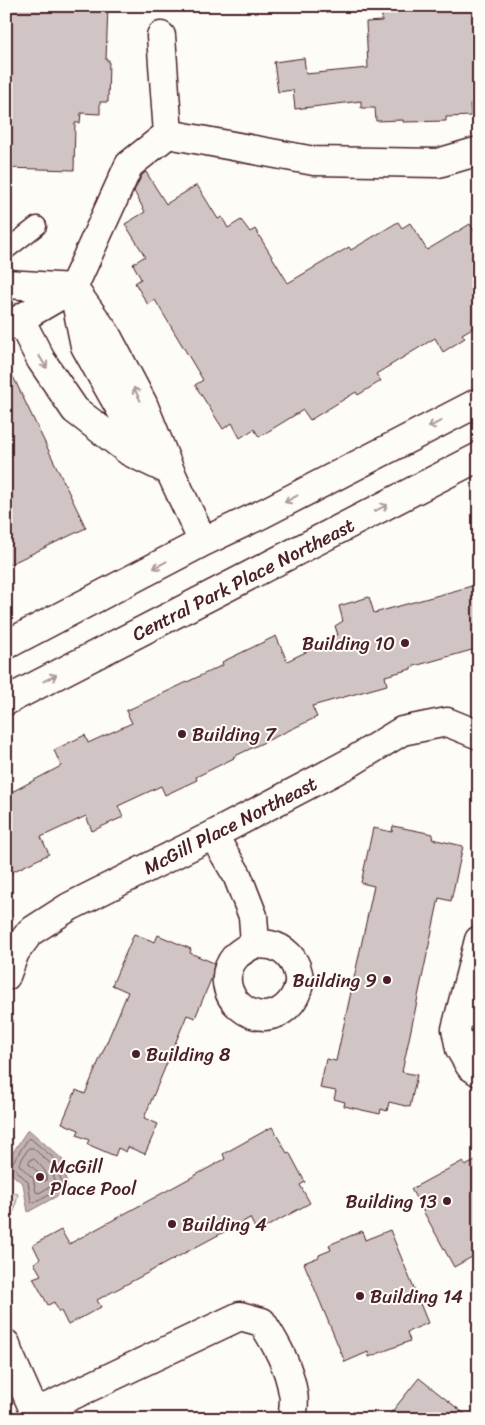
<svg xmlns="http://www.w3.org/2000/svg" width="485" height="1425" font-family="Sriracha,sans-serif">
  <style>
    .green { fill: #e3dcda; stroke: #967e82 }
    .water { fill: #c0b1b1; stroke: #91777b }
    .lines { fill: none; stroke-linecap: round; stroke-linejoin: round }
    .shore { stroke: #795961; stroke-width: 1 }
    .building { fill: #d0c5c4; stroke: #4a1f2b }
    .service-casing { stroke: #4a1f2b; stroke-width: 21 }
    .minor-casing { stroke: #4a1f2b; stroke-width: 31 }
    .service { stroke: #fdfcf7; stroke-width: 18 }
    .minor { stroke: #fdfcf7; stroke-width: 28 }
    .oneway { stroke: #ac999b }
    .poi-dot { fill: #4a1f2b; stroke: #fdfcf7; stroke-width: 2 }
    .labels { text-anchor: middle; stroke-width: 4; stroke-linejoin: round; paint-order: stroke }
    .street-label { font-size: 19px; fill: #4a1f2b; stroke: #fdfcf7 }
    .poi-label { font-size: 19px; fill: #4a1f2b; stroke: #fdfcf7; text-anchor: start }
  </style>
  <rect width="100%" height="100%" fill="#fdfcf7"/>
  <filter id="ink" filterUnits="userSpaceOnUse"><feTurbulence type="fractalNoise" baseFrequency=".02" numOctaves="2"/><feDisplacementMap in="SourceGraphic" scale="10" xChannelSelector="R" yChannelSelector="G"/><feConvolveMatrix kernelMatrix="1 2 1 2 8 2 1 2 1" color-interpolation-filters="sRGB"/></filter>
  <g filter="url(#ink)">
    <!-- green -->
    <path class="green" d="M6,1191l12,3 -4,18 -7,-1 -1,3z"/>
    <!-- water -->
    <path class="water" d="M28,1129l34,30 6,31 -40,22 -5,-28 -17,-15v-6z"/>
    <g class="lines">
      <!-- shore -->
      <path class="shore" d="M30,1138l27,23 5,25 -1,3 -27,14 -3,-2 -3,-19 -17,-17 17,-26z
        M29,1148h4l19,17 3,19 -16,9 -3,-1 -3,-14 -14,-13z
        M31,1159h3c7,7 14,12 12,22h-4l-3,-8 -10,-9z"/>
    </g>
    <!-- building -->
    <path class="building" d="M6,6h102l-2,54h3l-1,42h-8v12l-19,-1 -1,10h-5l-1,47 -68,-2z
      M382,6h97v97l-9,1 1,12 -25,1v4l-43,1v-2l-27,1 -1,-13h-14v-7l-66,8 -2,-19 -15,2 -4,-30 30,-4 2,16 62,-6 -2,-46 16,-1z
      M146,172l20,32 31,-19 21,34 4,-2 6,11 13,-8 9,12 5,-3 33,54 61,-36 2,3 47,-28 4,6 8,-5 17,27 43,-26 9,15v85l-17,10 3,4 -22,14 -8,-14 -59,36 5,7 -23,14 -2,-3 -46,28 -7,-10 -44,27 -5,-8 -14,9 -8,-15 -9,6 -28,-44 8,-5 -48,-80 -7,5 -13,-22 6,-4 -8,-15 12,-8 -20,-32 20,-12 -11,-21 8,-16z
      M6,362l80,166 -80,38z
      M479,584v64l-68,19v2l-26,7 2,9 -75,21 5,11 -84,40 1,1 -38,19 1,3 -32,15 -4,-9 -43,20 5,11 -31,14 -6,-15 -45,21 8,17 -43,21v-80l55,-29 -7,-16 31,-15 3,8 44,-20 -6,-12 97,-46 -1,-3 54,-26 11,25 44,-21 -1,-3 8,-2 -3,-9 8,-5 -4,-15 30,-9 5,16z
      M393,826l40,8 -1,5 31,7 -12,55 -12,-3 -37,174 15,3 -7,32 -21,-5 -2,9 -6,-2 -1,5 -36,-8 1,-4 -11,-3 2,-8 -16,-3 6,-29 10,2 38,-175 -13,-3 12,-55 19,4z
      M134,934l21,8 3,-7 33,14 -1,4 24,10 -2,14 -17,41 -8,-3 -43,103 14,6 -13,30 -17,-7 -2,5 -8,-4 -3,8 -28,-12 2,-4 -12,-5 2,-5 -17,-7 14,-33 9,4 43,-102 -16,-7z
      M272,1127l15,26 2,-1 16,30 -5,3 10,18 -53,29 -7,-14 -153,82 4,7 -33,18 -7,-14 -2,1 -5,-10 -6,3 -15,-27 8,-3 -7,-12 6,-4 -7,-14 28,-15 8,14 156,-85 -2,-5z
      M479,1159v94l-25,14 -43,-78 52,-28 2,5z
      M390,1230l38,93 -21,9 3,9 -41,16 -1,-5 -23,10 -41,-99 15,-6v-2l12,-5 -2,-5 33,-14 3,9z
      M419,1378l52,41h-85z"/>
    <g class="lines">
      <defs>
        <path id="service" d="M6,250l31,-24"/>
        <path id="minor" d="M161,36l7,98
          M6,284l67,4
          M73,288l33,46 37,70 27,67 33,71
          M75,297l10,49 15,27 25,44 32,26
          M20,319l21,41 34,50 55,42 40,19
          M6,327l67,-39 56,-123 39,-31 146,27 124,2 41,-12
          M6,645l197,-103 59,-28 217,-112
          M6,701l473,-244
          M213,835l24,40 16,41 2,27
          M479,940l-23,89 4,20 10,17 9,6
          M255,943c5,2 10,1 15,2 15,3 25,15 28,28 3,10 -1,21 -7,29 -31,38 -86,-10 -55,-46 5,-5 13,-9 19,-13z
          M6,976l9,-24 15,-20 39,-25 144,-72 140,-74 49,-30 45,-9 32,13
          M6,1344l2,8 30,67
          M35,1413l205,-97 22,6c14,22 27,44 31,71 2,7 0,15 0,23l-2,3"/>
      </defs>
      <!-- service casing -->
      <use href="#service" class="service-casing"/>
      <!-- minor casing -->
      <use href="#minor" class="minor-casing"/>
      <!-- service -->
      <use href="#service" class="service"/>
      <!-- minor -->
      <use href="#minor" class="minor"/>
    </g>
    <!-- one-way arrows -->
    <defs><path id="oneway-shaft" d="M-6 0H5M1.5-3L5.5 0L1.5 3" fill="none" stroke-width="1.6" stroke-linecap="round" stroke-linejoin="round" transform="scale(1.25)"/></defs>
    <g class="oneway">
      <use href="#oneway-shaft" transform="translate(43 362) rotate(58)"/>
      <use href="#oneway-shaft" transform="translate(137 394) rotate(-117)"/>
      <use href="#oneway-shaft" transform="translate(435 424) rotate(153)"/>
      <use href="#oneway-shaft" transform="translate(291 499) rotate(152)"/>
      <use href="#oneway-shaft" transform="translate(381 508) rotate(-27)"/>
      <use href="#oneway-shaft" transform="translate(160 565) rotate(152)"/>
      <use href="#oneway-shaft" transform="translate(50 678) rotate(-27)"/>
    </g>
  </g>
  <!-- markers -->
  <g class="poi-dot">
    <circle cx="405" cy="643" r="5"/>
    <circle cx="182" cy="734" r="5"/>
    <circle cx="387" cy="980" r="5"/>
    <circle cx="136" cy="1054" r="5"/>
    <circle cx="40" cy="1177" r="5"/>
    <circle cx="447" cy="1201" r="5"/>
    <circle cx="172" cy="1224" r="5"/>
    <circle cx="360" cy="1296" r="5"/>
  </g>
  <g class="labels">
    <!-- street labels -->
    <g class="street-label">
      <text transform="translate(243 579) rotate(-27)" y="7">Central Park Place Northeast</text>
      <text transform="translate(230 825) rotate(-27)" y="7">McGill Place Northeast</text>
    </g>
    <!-- poi labels -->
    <g class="poi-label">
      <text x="395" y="650" text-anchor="end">Building 10</text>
      <text x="192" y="741">Building 7</text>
      <text x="377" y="987" text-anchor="end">Building 9</text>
      <text x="146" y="1061">Building 8</text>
      <text x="50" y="1173">McGill<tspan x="50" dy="22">Place Pool</tspan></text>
      <text x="437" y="1208" text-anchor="end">Building 13</text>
      <text x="182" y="1231">Building 4</text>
      <text x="370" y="1303">Building 14</text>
    </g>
  </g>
  <!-- margin -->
  <rect width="485" height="1425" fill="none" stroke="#fdfcf7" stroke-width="25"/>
  <rect x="12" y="12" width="460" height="1400" fill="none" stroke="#4a1f2b" stroke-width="2" filter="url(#ink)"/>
</svg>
